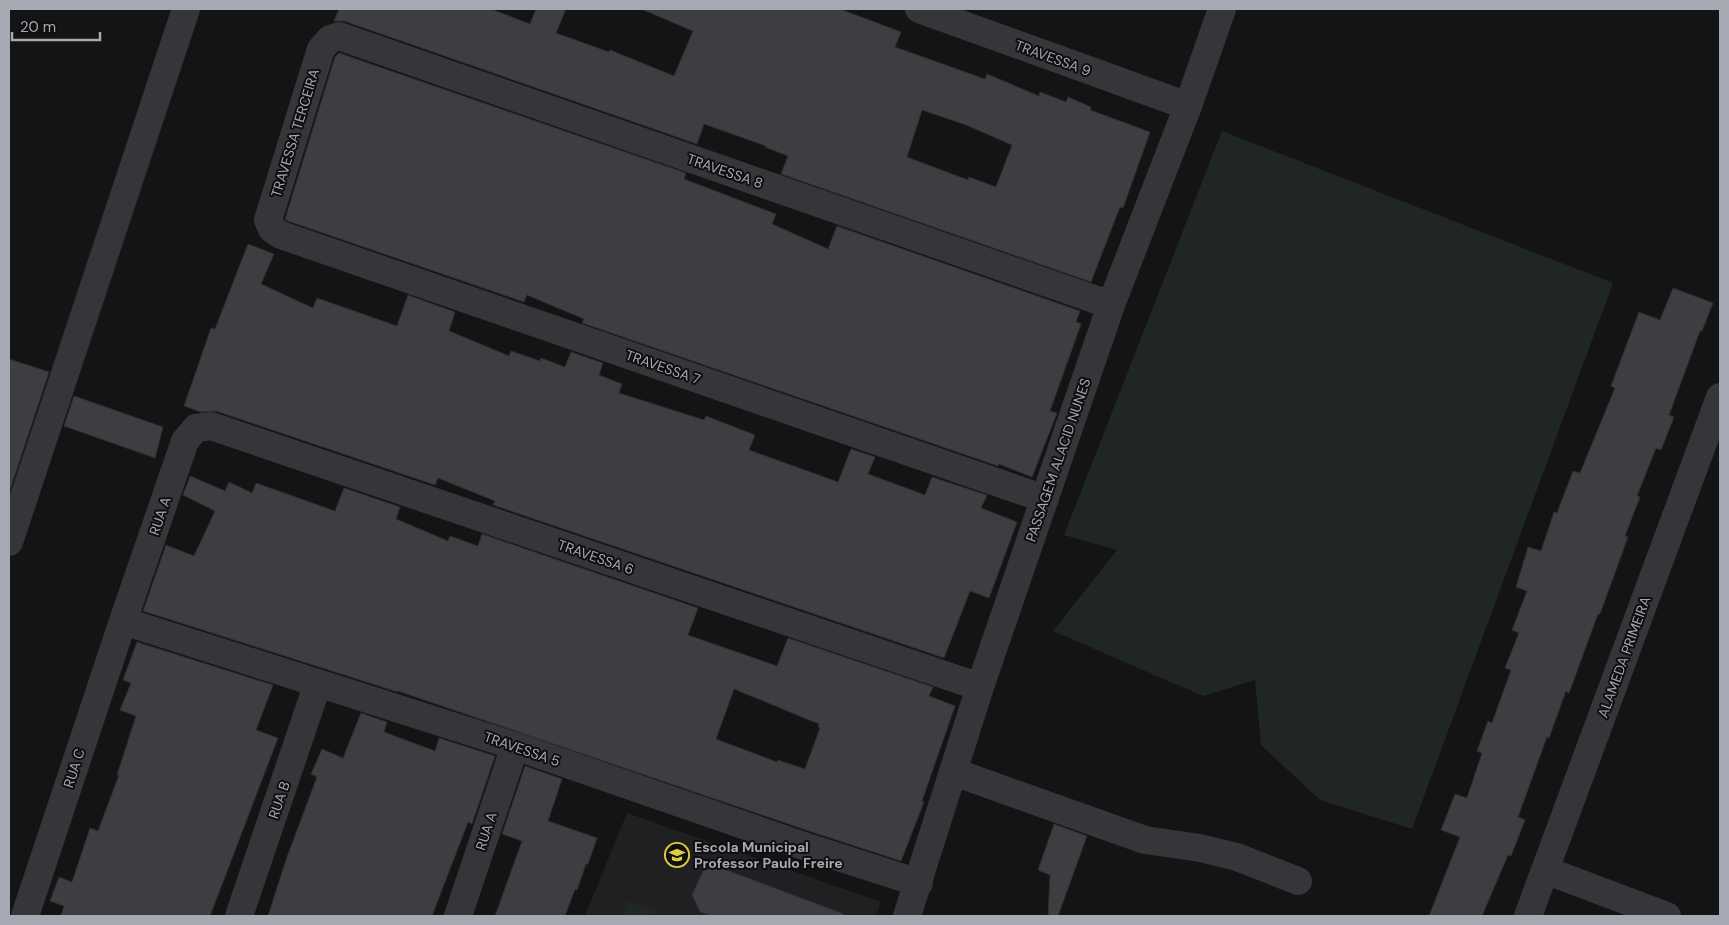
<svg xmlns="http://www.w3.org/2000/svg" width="1729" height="925" font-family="'DM Sans',sans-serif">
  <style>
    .built { fill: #202022 }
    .green { fill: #202722 }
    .building { fill: #3e3e42; stroke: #2e2e31; fill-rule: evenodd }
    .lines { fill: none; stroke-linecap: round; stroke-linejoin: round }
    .minor { stroke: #35353a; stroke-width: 28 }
    .labels { text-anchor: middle; stroke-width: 4; stroke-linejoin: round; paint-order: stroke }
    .street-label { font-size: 14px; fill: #a6a8b4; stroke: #0f0f10 }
    .poi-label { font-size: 14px; font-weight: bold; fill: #a6a8b4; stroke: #0f0f10; text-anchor: start }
  </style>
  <rect width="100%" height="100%" fill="#141415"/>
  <!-- built -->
  <path class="built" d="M627,813l254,89 -5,14h-291z"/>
  <!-- green -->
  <path class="green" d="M1222,131l391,152 -201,546 -92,-29 -59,-55 -6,-65 -52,16 -150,-65 64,-81 -53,-15z
    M628,901l31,9 -9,6h-28z"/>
  <!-- building -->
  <path class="building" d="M339,9h152l39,15 6,-15h30l-10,24 53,19 1,-2 64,26 19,-45 -52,-22h199l61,23 -6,15 90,32 2,-5 52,22 1,-4 26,10 2,-5 23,10 -1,3 60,22 -27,76 -3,-1 -29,75 -310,-108 7,-18 -23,-9 1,-1 -62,-22 -7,20 -353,-123h-10zM922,110l44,15 46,20 -16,42 -27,-10 -1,3 -61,-23z
    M339,53l347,120 -2,6 92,35 -4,10 56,25 9,-23 243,85 -4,11 5,2 -31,87 7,2 -25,64 -33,-13 -1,2 -416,-143 2,-4 -57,-24 -3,7 -236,-81 -3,-2 50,-162z
    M248,244l26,10 -13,30 52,24 4,-10 80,28 11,-31 47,17 -6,19 60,25 2,-5 29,10 1,-3 24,9 6,-15 32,11 -4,12 23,9 -3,9 85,27 2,-4 49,19 -6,15 89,32 13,-33 24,8 -7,17 57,21 7,-18 55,18 -6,13 36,14 -28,76 -19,-7 -26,67 -451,-153 2,-4 -57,-23 -3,7 -219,-74 -15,1 -17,-6 27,-78 4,1z
    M1673,288l40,15 -11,28h-2l-31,84 5,2 -13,33 -5,-2 -19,48 3,1 -15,39 3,1 -28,77h-2l-29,79 -3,-2 -17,47 -2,-1 -29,80 7,3 -14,36 -3,-1 -26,61h-53l31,-79 -19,-7 14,-36 12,4 15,-45 -5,-2 11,-30 4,2 19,-53 -6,-2 14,-35 -7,-3 15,-39 -11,-4 12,-40 13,4 13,-39 3,1 16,-42 7,2 35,-85 -4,-2 28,-74 21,8z
    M9,359l40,13 -40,121z
    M74,396l89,31 -8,31 -91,-32z
    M190,476l35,15 4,-9 23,11 4,-10 79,28 9,-23 56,19 -4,12 52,22 2,-5 28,10 4,-12 216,74 -10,27 89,31 11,-28 145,49 -4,9 26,10 -33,95 2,1 -23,59 -92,-30 -411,-140v1l-255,-81 23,-66 28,11 21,-45 -32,-16zM734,689l85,35 -1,3 2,1 -15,41 -27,-9 -1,2 -61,-23z
    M137,642l136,43 -17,45 22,8 -68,178h-149l3,-10 -14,-5 9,-24 13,5 18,-54 8,3 21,-56h-2l19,-59 -16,-6 11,-27 -8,-3z
    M361,713l26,9 -3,10 51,19 4,-13 56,18 -23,68 -4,-2 -36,94h-164l19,-59 30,-80 -6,-3 11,-25 21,9z
    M525,766l37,13 -14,42 49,17 -9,26h-2l-9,26 -2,-1 -10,27h-70l27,-75 -20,-7z
    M1054,824l33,12 -29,80h-10l2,-41 -12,-5z
    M716,866l128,48 -1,2h-132l-11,-4 -8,-17 11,-24z"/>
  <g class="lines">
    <!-- minor -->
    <path class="minor" d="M919,9l269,97
      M1045,499l-764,-264 -9,-6 -4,-9 53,-171 9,-10 9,-3 772,269
      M9,542l177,-533
      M123,621l392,125 289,100 115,37
      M954,772l191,68 55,8 37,9 61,24
      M1545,870l122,46
      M25,916l98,-295 62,-180 11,-13 15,-2 769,261
      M239,916l79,-233
      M458,916l57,-170
      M907,916l73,-229 131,-382 77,-199 34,-97
      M1528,916l192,-519"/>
  </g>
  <!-- icons -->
  <defs>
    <symbol id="school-ring" viewBox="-11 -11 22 22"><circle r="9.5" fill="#0f0f10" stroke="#e1ce40" stroke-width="1.5"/><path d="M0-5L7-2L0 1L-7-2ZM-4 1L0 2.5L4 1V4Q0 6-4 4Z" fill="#e1ce40"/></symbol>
  </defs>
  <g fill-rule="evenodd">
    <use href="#school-ring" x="663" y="841" width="28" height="28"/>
  </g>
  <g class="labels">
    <!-- street labels -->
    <g class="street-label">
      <text transform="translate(1053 58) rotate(20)" y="5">TRAVESSA 9</text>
      <text transform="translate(295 133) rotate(-73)" y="5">TRAVESSA TERCEIRA</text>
      <text transform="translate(725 171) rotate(19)" y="5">TRAVESSA 8</text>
      <text transform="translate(663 367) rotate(19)" y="5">TRAVESSA 7</text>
      <text transform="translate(1058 460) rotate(-71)" y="5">PASSAGEM ALACID NUNES</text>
      <text transform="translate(160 516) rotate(-71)" y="5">RUA A</text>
      <text transform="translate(596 557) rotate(19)" y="5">TRAVESSA 6</text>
      <text transform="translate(1624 657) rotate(-70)" y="5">ALAMEDA PRIMEIRA</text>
      <text transform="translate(522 749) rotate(19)" y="5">TRAVESSA 5</text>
      <text transform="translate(74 768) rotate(-72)" y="5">RUA C</text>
      <text transform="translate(279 800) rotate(-71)" y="5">RUA B</text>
      <text transform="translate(486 831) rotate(-72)" y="5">RUA A</text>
    </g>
    <!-- poi labels -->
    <g class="poi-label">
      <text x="694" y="852">Escola Municipal<tspan x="694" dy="16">Professor Paulo Freire</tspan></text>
    </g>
  </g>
  <!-- border -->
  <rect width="1729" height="925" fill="none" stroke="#a6a8b4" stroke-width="20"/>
  <!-- scale -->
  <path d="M12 32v8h88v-8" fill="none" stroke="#a6a8b4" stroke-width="2.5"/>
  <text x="20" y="32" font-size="15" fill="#a6a8b4" stroke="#0f0f10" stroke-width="4" paint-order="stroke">20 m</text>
</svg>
